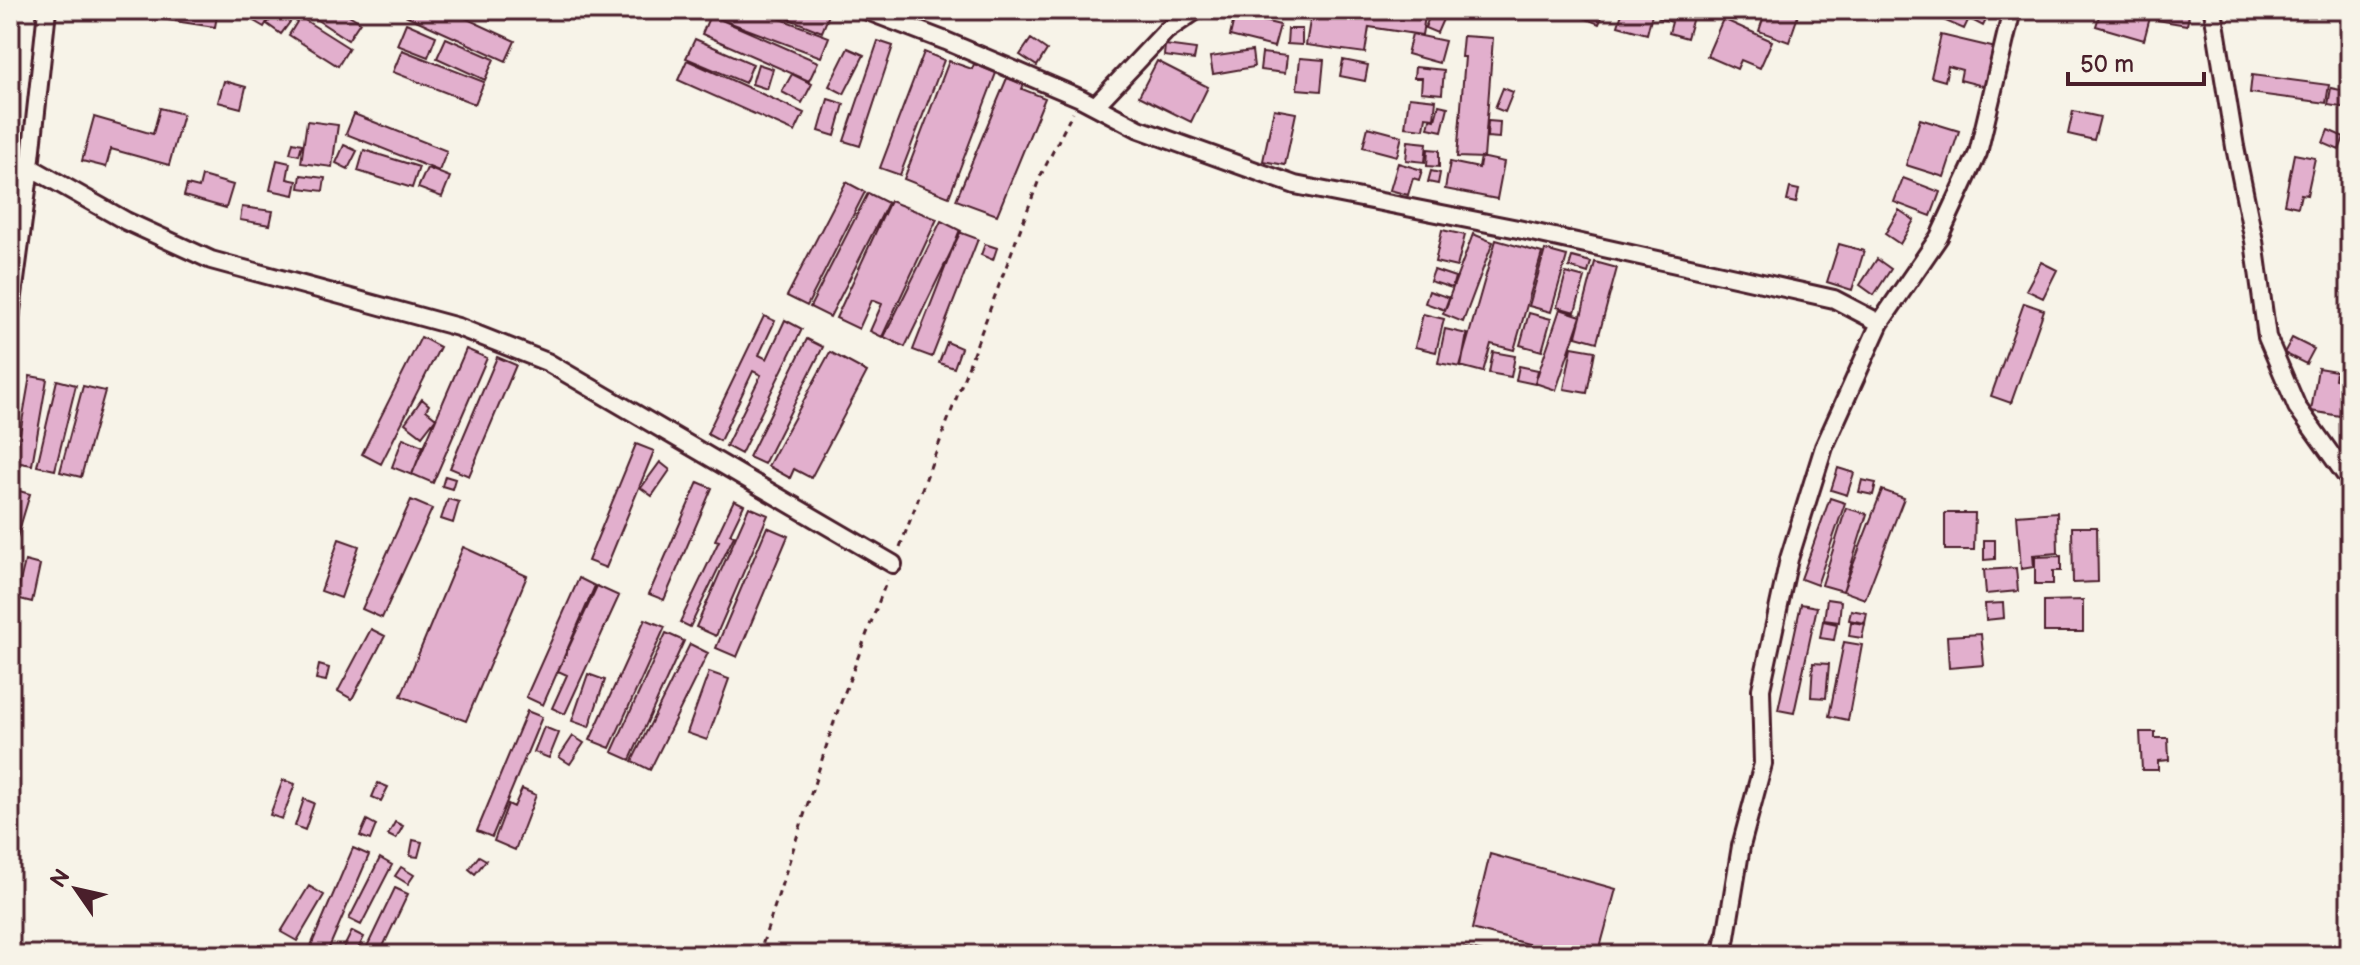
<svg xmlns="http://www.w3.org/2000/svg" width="2360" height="965" font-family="'Balsamiq Sans',sans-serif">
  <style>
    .building { fill: #e2afcd; stroke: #4a1f2b; stroke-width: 2 }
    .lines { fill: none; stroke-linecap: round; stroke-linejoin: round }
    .street-casing { stroke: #4a1f2b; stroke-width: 22 }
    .path { stroke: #4a1f2b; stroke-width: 3; stroke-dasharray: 6 6; stroke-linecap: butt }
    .street { stroke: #f7f3e8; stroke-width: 16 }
  </style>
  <rect width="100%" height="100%" fill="#f7f3e8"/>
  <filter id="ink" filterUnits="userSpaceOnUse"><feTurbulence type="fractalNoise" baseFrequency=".0125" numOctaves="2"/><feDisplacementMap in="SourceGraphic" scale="16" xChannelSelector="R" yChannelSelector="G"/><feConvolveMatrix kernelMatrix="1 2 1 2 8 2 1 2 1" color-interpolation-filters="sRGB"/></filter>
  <g filter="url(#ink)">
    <!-- building -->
    <path class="building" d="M101,10h117l-3,17z
      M235,10h39l-10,17z
      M278,10h5l10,8 -12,16 -14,-10z
      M314,10h27l19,12 -12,18 -37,-24z
      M394,10h54l67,31 -9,20z
      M757,10l72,27 -8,20 -122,-46z
      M767,10h64l-9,22z
      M1256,10h23l-2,7 -21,-4z
      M1301,10h125l-4,25 -53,-8 -4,26 -59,-8 4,-24 -10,-1z
      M1581,10h24l-6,14 -20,-8z
      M1623,10h30l-6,24 -29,-8z
      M1662,10h33l-8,28 -18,-5 3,-11 -13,-4z
      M1766,10h24l9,3 -10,29 -30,-11z
      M1945,10h28l-9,19 -23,-10z
      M1975,10l14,4 -6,12 -13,-7z
      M2101,10h51l-8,30 -48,-14z
      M2159,10h31l-3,15 -30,-5z
      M1431,12l13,5 -7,16 -12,-5z
      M1235,14l45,11 -6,22 -44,-11z
      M710,15l108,47 -9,19 -107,-47z
      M300,17l49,31 -11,18 -49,-31z
      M1723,19l49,22 -12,27 -19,-8 -4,9 -30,-13z
      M406,23l30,13 -8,21 -31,-12z
      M1288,29h14v16l-15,-1z
      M1412,34l33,7 -6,22 -32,-9z
      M1941,35l55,13 -9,39 -27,-7 2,-10 -14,-4 -3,15 -14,-4z
      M1463,36l30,2 -9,120 -27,-1 8,-100h-4z
      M446,38l48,21 -9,21 -48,-22z
      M695,39l58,25 -8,19 -59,-25z
      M1031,39l16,11 -10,16 -17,-11z
      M878,41l15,5 -33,100 -16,-5z
      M1165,45l31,4 -2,11 -30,-4z
      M848,48l16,7 -20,39 -15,-8z
      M402,50l82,32 -9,22 -82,-32z
      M1252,51l2,16 -41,7 -3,-17z
      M924,52l20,8 -44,115 -20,-7z
      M1262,53l25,3 -2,17 -25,-3z
      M1300,58l24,2 -3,31 -24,-2z
      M687,60l117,53 -9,19 -117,-52z
      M1343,60l25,5 -3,16 -25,-5z
      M949,61l23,8 2,-5 22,9 -47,124 -45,-18z
      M1157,61l51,26 -17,35 -52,-26z
      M758,64l15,5 -6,20 -15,-5z
      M1415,67l29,3 -2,24 -21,-2 1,-14h-8z
      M792,74l20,10 -10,19 -20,-11z
      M2252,75l77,10 -3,18 -76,-10z
      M1007,78l17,6 -2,5 23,9 -48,117 -41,-15z
      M224,81l22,6 -5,21 -23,-6z
      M1503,88l10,4 -8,20 -10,-4z
      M2331,88l19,4 -3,16 -19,-3z
      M1409,97l27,3 -2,18 -8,-1 -2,12 -19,-2z
      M828,99l16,5 -9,32 -16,-5z
      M1439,105l9,2 -6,24 -14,-3 2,-9 5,1z
      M160,108l23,6 -14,51 -58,-16 -5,18 -24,-6 12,-44 59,17z
      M1274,109l22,4 -11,52 -22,-4z
      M2073,111l27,6 -6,23 -26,-6z
      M354,114l93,37 -8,20 -93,-37z
      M1920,119l39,12 -15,46 -38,-12z
      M307,121l31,4 -6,42 -31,-4z
      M1488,121l12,1 -1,16 -12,-1z
      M1368,127l34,9 -5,20 -34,-9z
      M2328,130l16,7 -5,13 -16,-7z
      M1408,141l19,2 -2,19 -19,-2z
      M293,142l9,2 -3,11 -9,-2z
      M344,145l13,6 -9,18 -12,-6z
      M1428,149l11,1v17l-12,-1z
      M364,150l55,17 -7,21 -54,-17z
      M2294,154l21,4 -8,37 -6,-1 -3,13 -14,-3z
      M1481,157l23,5 -7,37 -52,-10 5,-27 29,6z
      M277,160l13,3 -3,16 10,2 -3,14 -24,-5z
      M1398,163l24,7 -3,10 -6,-2 -5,17 -18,-5z
      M427,168l23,9 -8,20 -24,-9z
      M1431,171l9,2 -2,11 -10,-2z
      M301,175l24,3 -2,13 -24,-3z
      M202,176l31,9 -7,23 -42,-12 3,-11 12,3z
      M1903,178l37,14 -9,24 -37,-14z
      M846,182l19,10 -58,114 -20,-10z
      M1790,188l9,2 -3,13 -9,-2z
      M868,193l20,10 -58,114 -20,-10z
      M890,201l47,18 -55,118 -12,-6 12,-27 -10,-4 -13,29 -23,-11z
      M242,207l31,4 -3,14 -30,-5z
      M1899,210l15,10 -14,24 -15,-10z
      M941,221l20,10 -56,116 -21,-10z
      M1442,230l23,5 -8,32 -22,-5z
      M959,232l19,7 -46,118 -19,-7z
      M1473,234l20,8 -30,80 -20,-8z
      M1496,240l46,13 -28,97 -23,-6 -8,28 -23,-6z
      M985,244l12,4 -4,12 -12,-5z
      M1839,244l25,7 -12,39 -25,-8z
      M1545,250l22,6 -16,56 -22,-6z
      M1572,257l19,5 -3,11 -19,-6z
      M1877,259l14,10 -17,26 -14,-10z
      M1595,262l22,6 -20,74 -21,-6z
      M2041,262l16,8 -14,28 -17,-8z
      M1434,270l21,7 -3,11 -22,-7z
      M1566,273l19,5 -10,34 -18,-5z
      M1429,291l21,7 -5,12 -20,-7z
      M2024,303l20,7 -33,93 -20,-7z
      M1560,309l21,7 -25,74 -21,-7z
      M1529,313l22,6 -9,32 -22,-6z
      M1423,314l21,5 -8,33 -21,-5z
      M764,316l11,5 -16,34 8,4 18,-39 17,9 -61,125 -15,-8 35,-71 -8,-4 -33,70 -13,-7z
      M1445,329l22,5 -6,33 -23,-4z
      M421,337l19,10 -59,117 -19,-10z
      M2292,338l22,11 -8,15 -22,-11z
      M807,339l16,8 -59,117 -15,-7z
      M947,342l14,6 -7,20 -15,-5z
      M1572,347l23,4 -8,42 -23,-4z
      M466,349l21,9 -54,125 -21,-9z
      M830,352l37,20 -56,106 -17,-9 -4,9 -22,-12z
      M1493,352l22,4 -4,21 -22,-4z
      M497,357l19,8 -47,111 -19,-8z
      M1519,366l19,4 -3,14 -19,-4z
      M2318,368l18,3 -1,8 10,2 -5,35 -29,-5z
      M30,376l17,3 -15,86 -17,-3z
      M57,380l19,5 -21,85 -18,-4z
      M83,386l22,5 -24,86 -21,-5z
      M422,399l7,6 -3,5 10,8 -14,18 -17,-13z
      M403,438l20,8 -11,29 -20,-8z
      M636,444l18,7 -48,117 -18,-7z
      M660,462l10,8 -18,26 -11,-8z
      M1838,468l16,5 -7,22 -16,-5z
      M445,476l10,3 -3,10 -10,-3z
      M1862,480l14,3 -3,12 -14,-3z
      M698,482l14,6 -48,112 -15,-6z
      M12,489l18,5 -15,50 -5,-2z
      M1882,490l22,8 -39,101 -22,-8z
      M1830,498l15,5 -28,82 -16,-6z
      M448,499l11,3 -6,21 -12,-4z
      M411,500l21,9 -50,109 -20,-9z
      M734,500l10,5 -14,29 4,2 -44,91 -10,-5 39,-81 -4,-1z
      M749,507l19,8 -52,121 -20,-9z
      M1846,508l21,6 -24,77 -21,-6z
      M2057,512l1,41 -25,2 1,12 -13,2 -4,-54z
      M1945,513h30l-1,37h-29z
      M767,527l21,9 -51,121 -21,-9z
      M2072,527h25l1,55 -25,1z
      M339,539l20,7 -18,52 -20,-7z
      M1984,540h11v19l-11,1z
      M463,547l64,29 -61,145 -65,-25z
      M2061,556v15h-8v13h-18v-27z
      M25,561l15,4 -8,37 -16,-4z
      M2016,568l2,23 -32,3 -2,-24z
      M579,578l16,8 -52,119 -17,-8z
      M597,586l22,10 -54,118 -13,-6 15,-33 -9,-4z
      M1827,599l14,2 -2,21 -15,-2z
      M2083,600v32h-39v-31z
      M2003,603l1,15 -18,2 -1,-16z
      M1801,604l16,3 -23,106 -16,-3z
      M1851,610l16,3 -2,10 -16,-3z
      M645,619l20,8 -55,121 -20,-8z
      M1823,621l14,3 -3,16 -14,-2z
      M1851,622l14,2 -3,14 -13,-2z
      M371,629l14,7 -33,63 -14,-8z
      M666,633l18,8 -54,119 -18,-8z
      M1981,634l3,31 -35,3 -2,-32z
      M1844,642l18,3 -14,75 -19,-4z
      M690,644l18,9 -58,117 -18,-9z
      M1813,663l16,1 -3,34 -15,-1z
      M319,665l10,3 -3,13 -10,-2z
      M709,672l20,7 -22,61 -20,-7z
      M588,674l17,6 -16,47 -17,-6z
      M527,711l15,6 -50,120 -15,-6z
      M544,727l15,6 -10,25 -15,-6z
      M2140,732h15v6h13l1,22 -11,1v9h-16z
      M573,736l11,7 -14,21 -11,-7z
      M283,780l12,4 -13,35 -12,-4z
      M378,783l10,4 -7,14 -9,-4z
      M522,789l14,6 -21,55 -21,-9 14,-37 6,3z
      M304,799l10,4 -9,27 -10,-4z
      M367,820l9,5 -6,15 -10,-4z
      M395,822l8,4 -7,13 -8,-4z
      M413,840l9,2 -4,15 -8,-1z
      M353,848l16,7 -43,100h-19z
      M1490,854l126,35 -18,66h-30l-96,-26z
      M479,856l7,4 -11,14 -6,-5z
      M380,858l12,7 -31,60 -12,-6z
      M401,867l13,8 -6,9 -13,-8z
      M309,886l15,9 -27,46 -16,-9z
      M395,888l13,6 -29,61h-16z
      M1717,930l13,5 -7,20h-15z
      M352,931l12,6 -9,18h-15z
      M1464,948l34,7h-35z"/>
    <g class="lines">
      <defs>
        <path id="street" d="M865,10l81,31 134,57 59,31 156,56 223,44 316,70 46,24
          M2213,10l22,137 19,94 13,96 30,70 53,74
          M1096,105l70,-74 31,-21
          M10,168l20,-1 96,54 85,39 247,67 89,35 346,202
          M10,318l20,-151 17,-157
          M1723,955l18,-109 22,-82 -2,-75 28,-130 35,-112 56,-124 59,-86 39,-84 34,-143"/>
      </defs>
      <!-- street casing -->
      <use href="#street" class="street-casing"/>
      <!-- path -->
      <path class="path" d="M900,547l140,-370 33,-65
        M759,955l78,-242 50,-133"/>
      <!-- street -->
      <use href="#street" class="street"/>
    </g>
  </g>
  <!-- margin -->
  <rect width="2360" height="965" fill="none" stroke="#f7f3e8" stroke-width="40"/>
  <rect x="20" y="20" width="2320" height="925" fill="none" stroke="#4a1f2b" stroke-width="3" filter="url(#ink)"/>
  <!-- north arrow -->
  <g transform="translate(76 889) rotate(304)" stroke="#f7f3e8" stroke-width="6" paint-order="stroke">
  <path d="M0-6L14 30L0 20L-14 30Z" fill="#4a1f2b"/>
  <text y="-12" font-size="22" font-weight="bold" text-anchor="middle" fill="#4a1f2b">N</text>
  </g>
  <!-- scale -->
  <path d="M2068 72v12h136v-12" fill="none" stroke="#4a1f2b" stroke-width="4"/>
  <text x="2080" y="72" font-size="24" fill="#4a1f2b" stroke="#f7f3e8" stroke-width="6" paint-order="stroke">50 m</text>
</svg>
